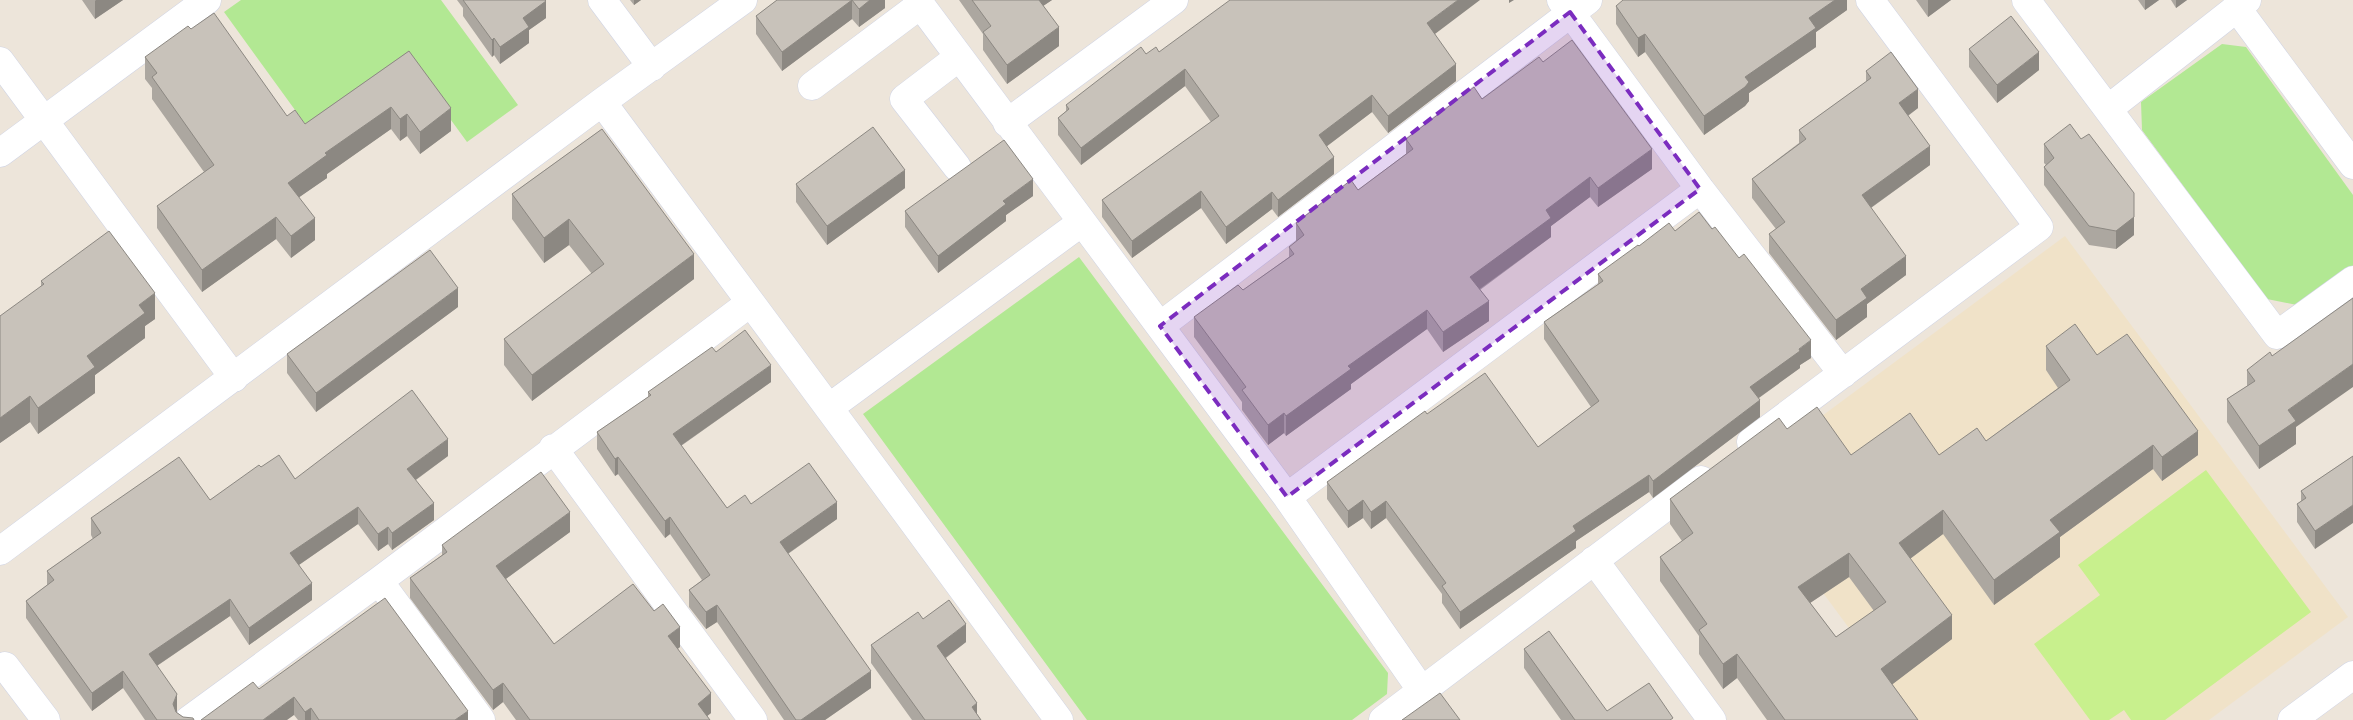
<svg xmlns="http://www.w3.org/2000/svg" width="2353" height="720" font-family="'Varela Round',sans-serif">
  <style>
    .education { fill: #f0e2c8 }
    .green { fill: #b2e893 }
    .pitch { fill: #c8f08d }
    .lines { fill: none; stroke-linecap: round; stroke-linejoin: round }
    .minor-casing { stroke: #d0d4e4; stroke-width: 29 }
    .minor { stroke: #fff; stroke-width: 28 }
    .wall { fill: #aca7a0; fill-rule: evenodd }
    .shaded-wall { fill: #8c8882 }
    .building { fill: #c8c2ba; stroke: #8c8882; fill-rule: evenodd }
    .marked { fill: #7b2cbf; fill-opacity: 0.2; stroke: #7b2cbf; stroke-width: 4; stroke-dasharray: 10 6; stroke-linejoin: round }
  </style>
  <rect width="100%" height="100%" fill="#ede5da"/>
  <!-- education -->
  <path class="education" d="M2065,236l283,381 -139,103h-292l-179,-242z"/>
  <!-- green -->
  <path class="green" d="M241,0h200l77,105 -51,37 -59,-81 -97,71 -87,-120z
    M2222,44l24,3 107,148v71l-56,39 -30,-6 -125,-169 -1,-28z
    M1079,257l309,416 -1,21 -35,26h-265l-224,-306z"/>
  <!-- pitch -->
  <path class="pitch" d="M2206,470l105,142 -146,108h-34l-7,-10 -15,10h-19l-56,-76 66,-49 -22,-30z"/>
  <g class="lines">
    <defs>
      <path id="minor" d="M602,0l50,67
        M917,0l370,497 135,194
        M1561,0l139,189 143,185
        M2026,0l251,335 76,-55
        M2236,7l117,158
        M0,61l234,317
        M812,86l108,-81
        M602,102c152,207 306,411 457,618
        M2108,109l139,-109
        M1007,123l167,-123
        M0,153l207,-153
        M957,167l-53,-68 55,-42
        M1160,326l428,-326
        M830,407l252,-185
        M1751,442l288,-215 -169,-227
        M553,448l200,272
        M1287,497l413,-308
        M0,551l602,-449 141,-102
        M1594,560l118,160
        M379,581l102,139
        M5,666l41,54
        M189,720l190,-139 371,-278
        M1383,720l318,-240
        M2292,720l61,-45"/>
    </defs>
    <!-- minor casing -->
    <use href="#minor" class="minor-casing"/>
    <!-- minor -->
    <use href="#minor" class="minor"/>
  </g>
  <!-- wall -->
  <path class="wall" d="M82,0h41l-28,19z
    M457,0h88l1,18 -17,12v13l-29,21 -6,-9 -2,2 -29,-41v-8z
    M630,0h11l-7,5z
    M777,0h108v8l-26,19 -7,-8 -70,52 -26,-37v-18z
    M959,0h93l-9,6 16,40 -52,38 -24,-34v-16z
    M1847,0v10l-31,22v15l-67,46v8l-4,5 -41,29 -59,-83 -7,5 -22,-33v-18z
    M1916,0h35l-23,17z
    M2138,0h21l-14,10z
    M2171,0h16l-11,8z
    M191,29l96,87 18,8 104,-73 42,80 -31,23 -13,-18 -7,5 -9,-12 -64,45v4l-28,19 16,43 -24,18 -15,-19 -74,53 -45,-64v-22l47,-34 -52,-73v-11l-7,-9v-22z
    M1435,34l21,47 -68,52 -16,-21 -46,35 8,27 -56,43 -6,-8 -46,35 -25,-36 -69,50 -30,-41v-17l109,-78 -26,-36 -104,79 -23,-30v-17l8,-7v-6l80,-51 13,-2z
    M1969,49l70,21 -42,33 -28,-36z
    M1543,62l109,107 -54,38 -8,-10 -39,29v11l-71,53 9,31 -46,31 -16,-23 -76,55v5l-65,47 -2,-3 -16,12 -26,-35v-8l-48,-65v-20l49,-27 46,-33v-10l7,-5v-19l62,-33 48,-36v-15l76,-40z
    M1866,71l52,37 -10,8 22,49 -59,43 35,67 -39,29v13l-31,23 -67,-87v-19l7,-5 -24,-31v-19l47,-36v-13l67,-48z
    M602,129l92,150 -162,122 -28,-36v-26l88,-65 -23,-29 -25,18 -32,-44v-25z
    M2044,144l90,91 -18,14 -27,-4 -45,-60v-18l2,-2 -2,-2z
    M796,184l109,4 -78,57 -31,-43z
    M1033,196l-27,19v6l-68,52 -33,-46v-16z
    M1675,231l136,127 -11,7v3l-41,30 1,19 -107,81 -4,-6 -73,49v7l-116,81 -18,-26v-9l-56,-76 -15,11 -8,-11 -15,10 -21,-29v-17l100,-68 111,33 53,-40 -47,-68v-17l54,-38v-10l41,-28z
    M41,281l114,38 -10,7v12l-50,37v18l-57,41 -8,-12 -30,21 41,-157z
    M458,307l-142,105 -29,-39v-19z
    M2046,346l51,9 101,100 -36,26 -9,-12 -93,68v20l-66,48 -51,-71 -33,25 42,80 -60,45 26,36h-151l-30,-42 -14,11 -24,-35v-18l-39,-55v-24l22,-16 -12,-17v-25l117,-70 64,26h88l47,-14 72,-53 -12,-18zM1849,577l25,34 -38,26 -26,-34z
    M716,352l55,30 -90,64 46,62 24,-4 86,15 -49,35 83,134 -46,32h-41l-67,-98 -11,7 -17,-22v-17l13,-10 -32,-46 -5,4 -47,-64 -3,2 -18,-27v-17l51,-35v-5z
    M2247,370l49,57v17l-37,25 -32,-47v-23l20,-13z
    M448,456l-32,24 18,40 -42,30 -4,-6 -10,7 -20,-27 -59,41 13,35 -63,45 -19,-29 -73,50 19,46 7,5 11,3h-49l-22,-32 -31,23 -66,-93v-17l21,-16v-14l46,-32 -2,-4v-17l119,-18 51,-33 34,12z
    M2353,456l-38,93 -18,-27v-18l4,-3v-10z
    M570,532l-64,47 48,65 126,3 -2,2 33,64 -4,3 3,4h-194l-13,-18 -10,8 -83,-112v-20l32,-23v-10z
    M923,619l43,23 -20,16 31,56 4,6h-69l-41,-57v-18z
    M1524,649l83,62 66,9h-112l-37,-52z
    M259,689l209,31h-170l-4,-5z"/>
  <!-- shaded-wall -->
  <path class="shaded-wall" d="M96,0h27l-28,19v-18z
    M634,0h7l-7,5z
    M852,0v19l-70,52v-19z
    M870,0h15v8l-26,19v-18z
    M1034,0h18l-18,12z
    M1458,0h22l-53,40v-17z
    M1509,0h5l-5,3z
    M1835,0h12v10l-31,22v15l-67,46v8l-4,5 -41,29v-19l41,-39 64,-59z
    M1928,0h23l-23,17z
    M2145,0h14l-14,10z
    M2176,0h11l-11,8z
    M546,1v17l-17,12v13l-29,21v-17l23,-29z
    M1059,27v19l-52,38v-19z
    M1645,34v18l-7,5v-19z
    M494,38v17l-2,2v-17z
    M2039,52v18l-42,33v-18z
    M1456,64v17l-68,52v-17z
    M1185,69v17l-104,79v-17z
    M1918,89v19l-19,14v-19z
    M1372,95v17l-53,40v-17z
    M391,107v22l-64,45v4l-39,27v-22l37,-30z
    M451,108v23l-31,23v-22z
    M407,114v22l-7,5v-22z
    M1930,146v19l-68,49v-19z
    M1652,149v20l-54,38v-19z
    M1334,157v17l-56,43v-17z
    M905,170v18l-78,57v-19z
    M1590,177v20l-39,29v11l-81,59v-19l76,-67z
    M1033,179v17l-27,19v6l-68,52v-17l65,-55z
    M1201,191v17l-69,50v-17z
    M1272,192v17l-46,35v-17z
    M2134,193v42l-18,14v-18z
    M276,217v22l-74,53v-22z
    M315,218v22l-24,18v-22z
    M569,219v26l-25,18v-25z
    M694,254v25l-162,122v-26z
    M1906,256v19l-39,29v13l-31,23v-20l25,-31z
    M458,288v19l-142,105v-19z
    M155,293v26l-10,7v12l-50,37v18l-57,41v-26l49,-52 52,-51z
    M1489,301v20l-46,31v-20z
    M1427,310v19l-76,55v5l-65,47v-20l62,-50z
    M1811,340v18l-11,7v3l-50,36v-17z
    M2353,364v23l-57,40v17l-37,25v-23l29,-36z
    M771,365v17l-98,69v-17z
    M30,396v26l-30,21v-25z
    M1760,400v17l-107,81v-17z
    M1284,413v20l-16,12v-20z
    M2198,431v24l-36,26v-24z
    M448,439v17l-41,30v-17z
    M2153,445v24l-93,68v20l-66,48v-25l56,-60z
    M618,457v17l-3,2v-17z
    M1649,475v17l-73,49v7l-116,81v-17l113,-86z
    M1363,500v18l-15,10v-17z
    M1386,501v17l-15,11v-17z
    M837,502v17l-57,40v-17z
    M434,503v17l-42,30v-17z
    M2353,505v18l-38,26v-18z
    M358,507v17l-68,47v-18z
    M1943,510v24l-44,33v-24z
    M570,512v20l-74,54v-20z
    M670,517v17l-5,4v-17z
    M388,527v17l-10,7v-17z
    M1849,553v24l-51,34v-24z
    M312,583v17l-63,45v-17z
    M230,599v17l-81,55v-17z
    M717,605v17l-11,7v-17z
    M1952,615v24l-71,54v-24z
    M966,624v18l-29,22v-18z
    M680,627v20l-12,8v-19z
    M1737,654v24l-14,11v-25z
    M123,671v17l-31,23v-18z
    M871,671v17l-46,32h-24z
    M503,683v19l-10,8v-20z
    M711,693v20l-9,7 -4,-16z
    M177,694v17l-3,9 -1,-16z
    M294,697v18l-7,5h-24z
    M977,703v17l-5,-13z
    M311,708v12h-6v-8z
    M468,711v9h-13z"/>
  <!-- building -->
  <path class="building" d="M463,0h82l1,1 -23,17 6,9 -29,20 -6,-9 -2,2z
    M777,0h93l-11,9 -7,-9 -70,52 -26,-36z
    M972,0h67l20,27 -52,38 -24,-33 8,-6z
    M1230,0h228l-31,23 29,41 -68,52 -16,-21 -53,40 15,22 -56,43 -6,-8 -46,35 -25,-36 -69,50 -30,-41 117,-84 -34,-47 -104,79 -23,-30 11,-9 -3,-4 75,-58 5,7 10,-7 3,5z
    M1623,0h212l-26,18 7,10 -71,49 4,5 -4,5 -41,29 -59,-82 -7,4 -22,-32z
    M214,13l73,103 8,-6 10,14 104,-73 42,57 -31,24 -13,-18 -7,5 -9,-12 -66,46 2,2 -39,28 27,35 -24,18 -15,-19 -74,53 -45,-64 57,-41 -62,-88 5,-4 -12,-16 43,-31 3,3z
    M2011,16l28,36 -42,33 -28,-36z
    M1572,40l80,109 -54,39 -8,-11 -44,33 5,8 -81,59 19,24 -46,31 -16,-22 -79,56 3,3 -65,47 -2,-3 -16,12 -26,-35 4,-3 -52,-70 44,-32 5,5 51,-36 -5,-7 15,-12 -8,-12 55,-43 7,10 55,-41 -7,-10 68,-52 8,12 57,-42 4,5z
    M1891,52l27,37 -19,14 31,43 -68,49 44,61 -45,33 6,9 -31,22 -67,-86 16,-12 -33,-43 54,-40 -7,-9 72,-52 -5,-7z
    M2070,124l11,15 8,-5 45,59v24l-18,14 -27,-5 -45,-59 10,-9 -10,-14z
    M873,127l32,43 -78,56 -31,-42z
    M602,129l92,125 -162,121 -28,-36 100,-75 -35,-45 -25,19 -32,-44z
    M1004,140l29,39 -30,22 3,3 -68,52 -33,-45z
    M1699,212l13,17 3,-2 24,31 5,-4 67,86 -12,9 1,2 -50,36 10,13 -107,81 -4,-6 -76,51 3,5 -116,81 -18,-26 4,-3 -60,-82 -15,11 -8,-12 -15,11 -21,-29 98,-71 2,3 58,-41 53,74 61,-46 -55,-79 59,-41 -5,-7 40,-29 1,1 30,-23 6,8z
    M109,231l46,62 -16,12 6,8 -58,43 8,11 -57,41 -8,-12 -30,22v-102l44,-32 -3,-3z
    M430,250l28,38 -142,105 -29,-39z
    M2353,298v66l-65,46 8,11 -37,25 -32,-47 28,-18 -8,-11 23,-18 2,4z
    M2075,324l22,31 30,-21 71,97 -36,26 -9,-12 -103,75 10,12 -66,48 -51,-70 -44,33 53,72 -71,54 37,51h-133l-48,-66 -14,10 -24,-34 8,-6 -47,-67 33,-24 -23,-34 109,-81 8,11 30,-22 34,48 59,-42 29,42 38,-27 9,13 84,-61 -24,-34zM1849,553l37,49 -50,35 -38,-50z
    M745,330l26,35 -98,69 54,74 18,-13 6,9 58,-41 28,39 -57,40 91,129 -70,49h-5l-79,-115 -11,7 -17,-22 21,-15 -40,-58 -5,4 -47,-64 -3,2 -18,-27 54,-37 -3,-3 64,-45 4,5z
    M412,390l36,49 -41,30 27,34 -42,30 -4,-6 -10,7 -20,-27 -68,46 22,30 -63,45 -19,-29 -81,55 28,40 -4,10 3,8 7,5 10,1 1,2h-37l-34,-49 -31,22 -66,-92 28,-21 -7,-9 54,-38 -10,-15 88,-61 31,43 49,-35 2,2 18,-12 16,24z
    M2353,456v49l-38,26 -18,-27 9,-6 -5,-7z
    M541,472l29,40 -74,54 58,78 79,-60 21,27 9,-7 17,23 -12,9 43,57 -13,11 12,16h-180l-27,-37 -10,7 -83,-112 37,-26 -5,-7z
    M385,598l83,113 -13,9h-136l-8,-12 -6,4 -11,-15 -31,23h-62l52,-38 6,7z
    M949,600l17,24 -29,22 40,57 -5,4 9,13h-56l-54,-75 47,-33 5,7z
    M1549,631l58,80 42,-28 24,35 -3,2h-95l-51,-71z
    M1440,693l20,27h-58z"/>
  <!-- marked area -->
  <path class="marked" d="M1570,12l130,177 -413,308 -127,-171z"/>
</svg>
